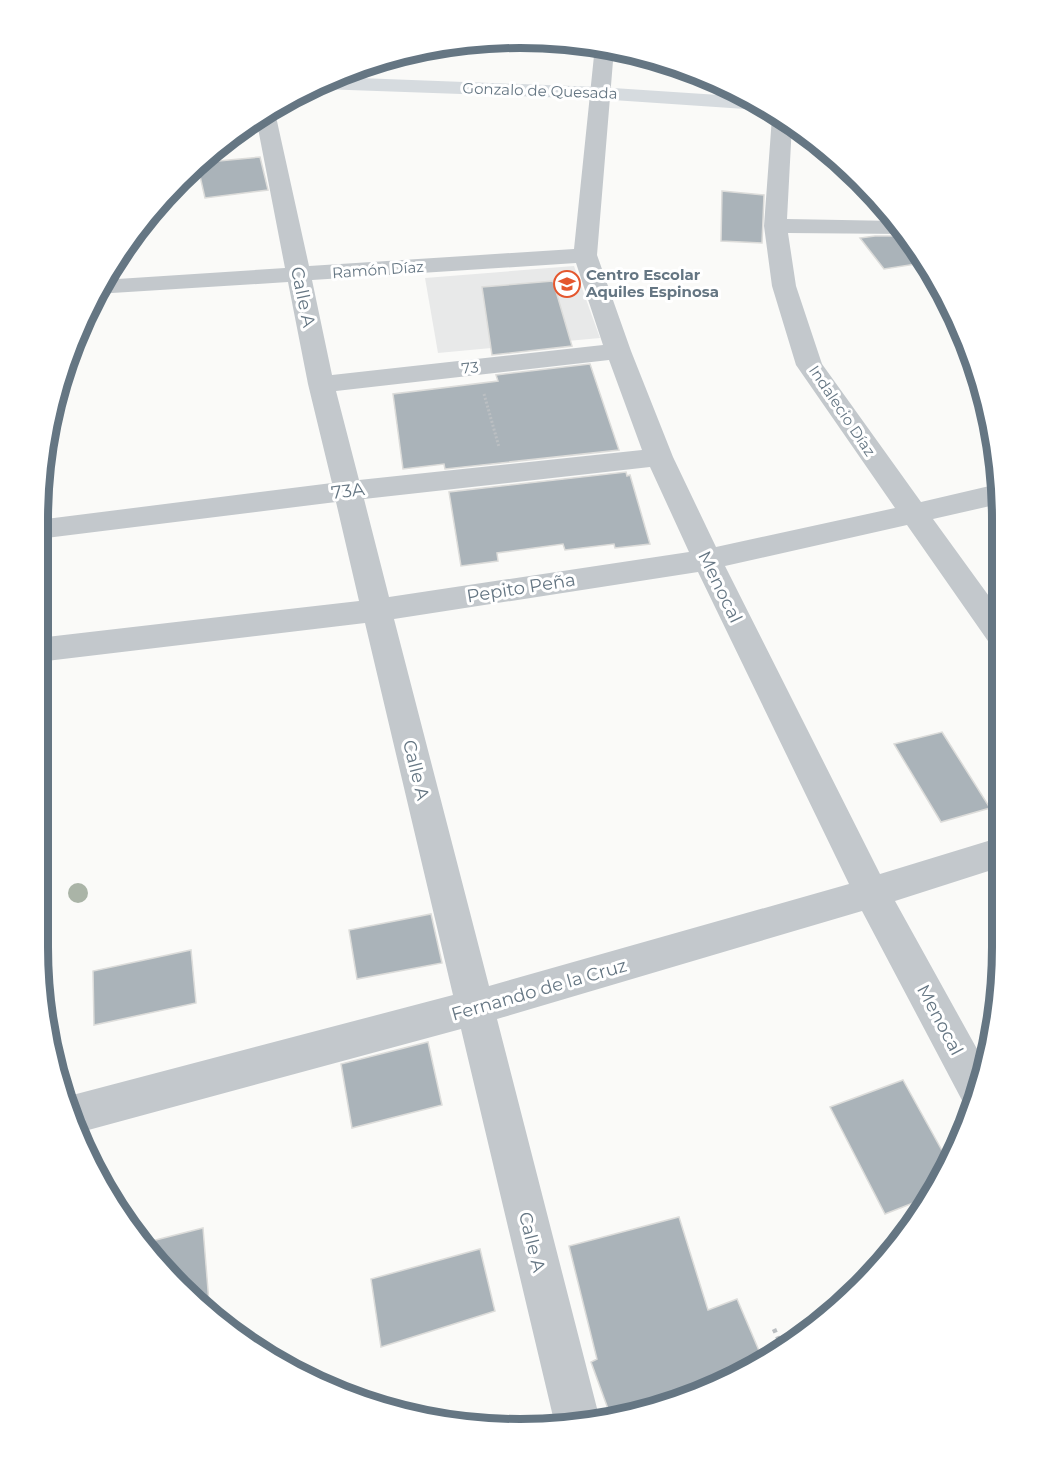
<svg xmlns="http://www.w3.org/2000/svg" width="1040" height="1467" font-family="Montserrat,sans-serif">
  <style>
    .built { fill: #e8e9e9 }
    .building { fill: #aab3b9; stroke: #dcdcda; stroke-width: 1.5 }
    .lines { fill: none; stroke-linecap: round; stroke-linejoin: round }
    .path-far1 { stroke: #bbbfc2; stroke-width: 3; stroke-dasharray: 2 2; stroke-linecap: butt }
    .path { stroke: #bbbfc2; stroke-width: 4.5; stroke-dasharray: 4 4; stroke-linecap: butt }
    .minor { fill: #c3c8cc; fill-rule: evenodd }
    .major { fill: #d6dbdf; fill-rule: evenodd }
    .tree { fill: #aab4a7 }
    .labels { text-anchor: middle; stroke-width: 6; stroke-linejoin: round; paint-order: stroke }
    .far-street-label { font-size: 15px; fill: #657683; stroke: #fff }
    .far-poi-label { font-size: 15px; font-weight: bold; fill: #657683; stroke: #fff; text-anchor: start }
    .street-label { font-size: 18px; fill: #657683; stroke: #fff }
    .rim { fill: none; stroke: #657683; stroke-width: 8 }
  </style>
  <rect width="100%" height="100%" fill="#fafaf8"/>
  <!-- built -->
  <path class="built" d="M574,266l26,72 -162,15 -13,-75z"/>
  <!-- building -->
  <path class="building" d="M260,157l8,33 -63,8 -8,-35z
    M722,191l42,4 -2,48 -41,-2z
    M875,236h19l22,28 -32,5 -24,-31z
    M553,281l19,65 -80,9 -10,-68z
    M590,364l29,86 -174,19 -1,-5 -41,5 -10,-75 105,-13 -2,-6z
    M626,472l1,4 3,-1 20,69 -35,4 -1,-4 -49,6 -2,-6 -66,9 1,8 -37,5 -12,-74z
    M942,732l48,76 -49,14 -47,-78z
    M431,914l11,49 -85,16 -8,-49z
    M191,950l5,53 -102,22 -1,-54z
    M428,1042l14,63 -90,23 -11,-64z
    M903,1080l47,85 -19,31 -46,18 -55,-107z
    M679,1217l29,93 29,-11 26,61 -30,20 -122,37 -20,-55 6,-3 -28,-113z
    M203,1228l7,87 -8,-5 -58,-67z
    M480,1249l15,62 -114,36 -10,-68z"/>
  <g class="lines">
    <!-- path-far1 -->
    <path class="path-far1" d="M484,394l15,53"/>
    <!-- path -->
    <path class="path" d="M774,1329l8,18"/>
    <!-- minor -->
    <path class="minor" d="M595,46l19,3 -17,206 34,96 42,106 43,90 179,-39 -99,-143 -24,-79 -8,-60 8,-109 3,-4 17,11 -5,95 109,2 8,13 -116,-1 8,53 26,78 99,138 77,-18 1,20 -66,15 66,91v34l-11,-3 -81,-116 -182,41 155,308 121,-37v30l-106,34 92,166 -15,42 -7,-3 -103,-195 -365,108 103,401 -17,5h-28l-94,-396 -380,103 -16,-35 388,-102 -88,-372 -327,39v-24l321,-37 -23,-99 -298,37v-19l294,-37 -24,-99 -20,-102 -192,12 6,-14 183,-12 -29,-150 15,-11 4,5 34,154 265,-17zM576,263l27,82 -271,30 -20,-95zM609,360l33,90 -283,30 -23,-89zM650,467l39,85 -300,45 -25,-98zM698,572l151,312 -360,102 -95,-367z"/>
    <!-- major -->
    <path class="major" d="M333,77l265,10 151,10 18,11 -7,2 -162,-11 -277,-10 -8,-3z"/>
  </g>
  <!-- trees -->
  <circle class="tree" cx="78" cy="893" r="10"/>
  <!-- icons -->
  <defs>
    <symbol id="school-ring" viewBox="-11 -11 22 22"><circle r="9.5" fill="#fff" stroke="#e4572e" stroke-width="1.5"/><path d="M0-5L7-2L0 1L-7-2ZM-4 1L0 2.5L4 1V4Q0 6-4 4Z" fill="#e4572e"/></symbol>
  </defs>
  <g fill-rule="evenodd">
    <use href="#school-ring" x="552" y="269" width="30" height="30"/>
  </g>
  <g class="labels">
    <!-- far-street labels -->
    <g class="far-street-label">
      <text transform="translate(540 91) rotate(2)" y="5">Gonzalo de Quesada</text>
      <text transform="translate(378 270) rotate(-4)" y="5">Ramón Díaz</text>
      <text transform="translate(470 368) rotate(-6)" y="5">73</text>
      <text transform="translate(842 411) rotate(56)" y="5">Indalecio Díaz</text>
    </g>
    <!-- far-poi labels -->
    <g class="far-poi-label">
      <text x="586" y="280">Centro Escolar<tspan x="586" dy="17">Aquiles Espinosa</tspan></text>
    </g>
    <!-- street labels -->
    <g class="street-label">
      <text transform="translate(303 297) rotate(78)" y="6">Calle A</text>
      <text transform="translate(348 491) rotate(-7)" y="6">73A</text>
      <text transform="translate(720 587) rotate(64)" y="6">Menocal</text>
      <text transform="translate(521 588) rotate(-9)" y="6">Pepito Peña</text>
      <text transform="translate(416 770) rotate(76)" y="6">Calle A</text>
      <text transform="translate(539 990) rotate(-16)" y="6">Fernando de la Cruz</text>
      <text transform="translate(940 1020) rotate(62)" y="6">Menocal</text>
      <text transform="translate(532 1242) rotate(76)" y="6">Calle A</text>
    </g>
  </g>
  <!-- crop -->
  <path d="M0 0H1040V1467H0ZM520 48H520A472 472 0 0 1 992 520V947A472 472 0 0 1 520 1419H520A472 472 0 0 1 48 947V520A472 472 0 0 1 520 48Z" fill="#fff" fill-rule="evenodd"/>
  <path class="rim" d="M520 48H520A472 472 0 0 1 992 520V947A472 472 0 0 1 520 1419H520A472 472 0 0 1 48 947V520A472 472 0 0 1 520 48Z"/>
</svg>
